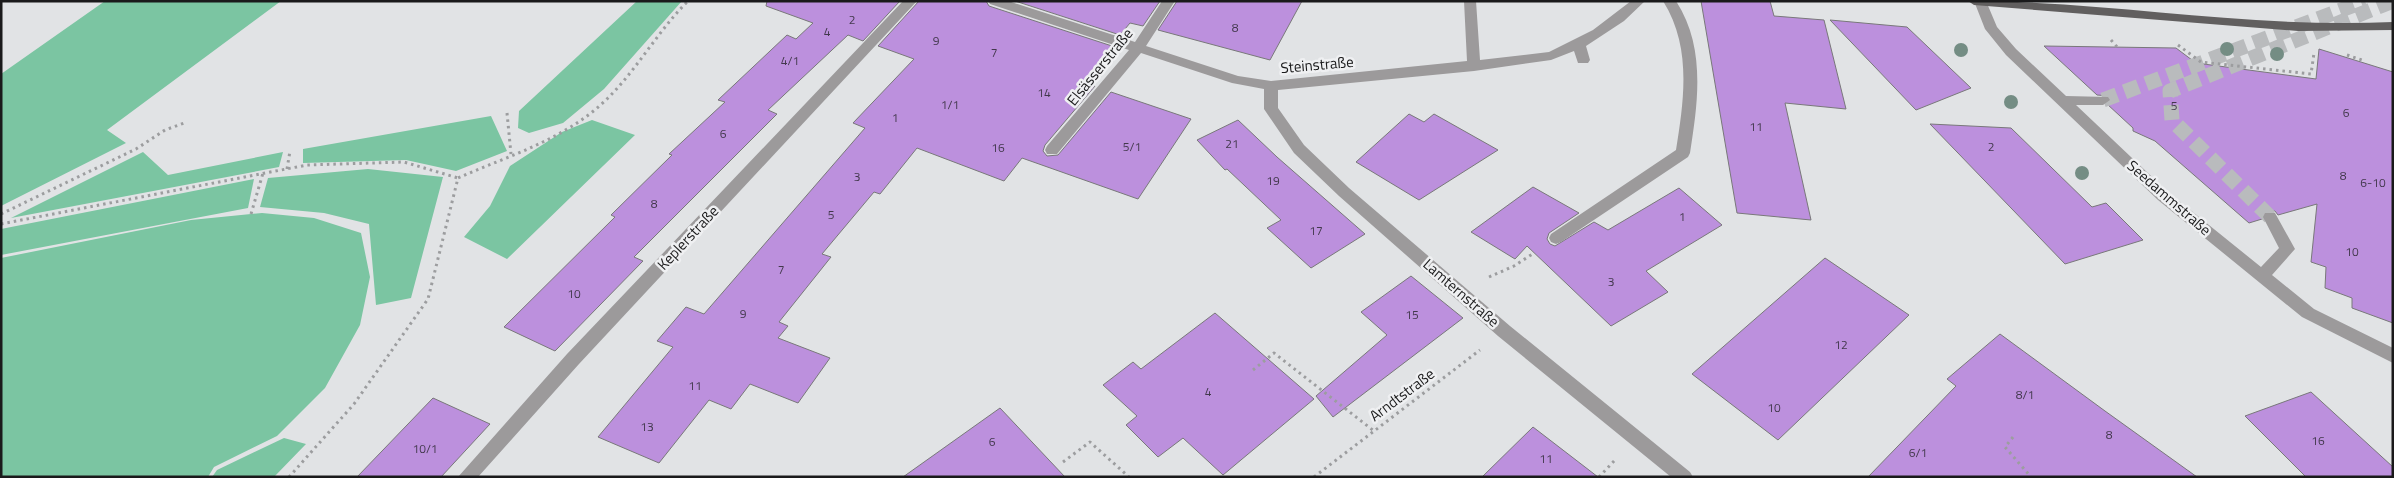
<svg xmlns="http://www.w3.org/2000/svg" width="2394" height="478" font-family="'Titillium Web',sans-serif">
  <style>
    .green { fill: #7bc5a2 }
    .building { fill: #bc90dd; stroke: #79787a }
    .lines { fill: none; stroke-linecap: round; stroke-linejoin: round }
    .minor-tunnel { stroke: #b9bbbd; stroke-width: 15; stroke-dasharray: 15 8; stroke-linecap: butt }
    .path { stroke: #9c9d9f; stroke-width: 3; stroke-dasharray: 2.5 4; stroke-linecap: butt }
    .minor { fill: #9c9a9b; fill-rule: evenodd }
    .major { fill: #615f5f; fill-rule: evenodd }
    .tree { fill: #748d84 }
    .labels { text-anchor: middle; stroke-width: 5; stroke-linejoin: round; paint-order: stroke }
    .number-label { font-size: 12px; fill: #42384c }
    .street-label { font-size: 15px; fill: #1a1a1b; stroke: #eff0f2 }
  </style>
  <rect width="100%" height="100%" fill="#e1e3e5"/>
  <!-- green -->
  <path class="green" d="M105,1h176l-174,129 19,13 -125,63v-132z
    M637,1h45l-78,88 -41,34 -34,10 -11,-5 1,-17z
    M491,116l16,35 -51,20 -50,-11 -103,3v-14z
    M592,120l43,15 -128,124 -43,-22 26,-31 20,-40 52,-34z
    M143,152l25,23 115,-23 -4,15 -268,51z
    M368,169l75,8 -32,121 -35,7 -7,-81 -45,-11 -64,-6 8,-29z
    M254,179l-6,29 -247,47v-26z
    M262,213l52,5 47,15 9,44 -10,48 -35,63 -48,48 -63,31 -6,10h-207v-219l190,-38z
    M284,438l22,6 -32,33h-62l5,-7z"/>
  <!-- building -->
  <path class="building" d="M767,1h133l-37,40 -15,-6 -80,75 9,4 -143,143 9,4 -88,90 -51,-24 111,-110 -4,-2 61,-60 -3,-1 56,-52 -7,-2 69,-65 9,4 17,-16 -47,-17z
    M919,1h67l3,5 123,40 -29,36 12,4 -50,59 -2,6 4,5 11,-1 53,-63 80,27 -53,80 -116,-41 -18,23 -87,-33 -37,46 -6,-2 -52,62 9,3 -52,65 9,4 -10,12 52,20 -32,45 -48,-19 -19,25 -22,-9 -50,63 -61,-26 75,-90 -16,-6 29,-34 18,7 161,-186 -12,-5 61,-64 -36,-13z
    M1015,1h145l-17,25 -13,-3 -10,12z
    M1177,1h125l-32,59 -112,-30z
    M1701,1h69l4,15 50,4 22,89 -61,-6 26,117 -74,-7z
    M1830,20l77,7 64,61 -55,22z
    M2044,46l132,2 20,15 120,16 3,-30 74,23v251l-41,-15v-10l-27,-10 1,-21 -15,-5 6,-58 -39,11 -3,-4h-10l-4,5 1,3 -13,4 -94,-82 -22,-10v-3l-26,-24 5,-4 -2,-4 -13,-1z
    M1409,114l15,8 10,-8 64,36 -79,50 -63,-38z
    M1238,120l39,37 88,77 -54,34 -44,-40 14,-8 -54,-51 -2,1 -28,-30z
    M1930,124l81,4 81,79 14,-4 37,37 -78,24z
    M1533,187l46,26 -30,20 -2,6 3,5 5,2 39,-24 14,8 71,-42 43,37 -76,46 22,21 -57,34 -84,-80 -12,13 -44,-27z
    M1825,258l84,57 -131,125 -86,-66z
    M1411,276l52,42 -130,99 -17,-21 71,-61 -26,-23z
    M1215,313l99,86 -91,76 -40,-37 -25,19 -32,-32 11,-9 -34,-31 30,-23 8,7z
    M2000,334l105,77 92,66h-329l88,-91 -9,-7z
    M2311,392l82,75v10h-87l-61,-61z
    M433,398l57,26 -49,53h-84z
    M1000,408l65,69h-162z
    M1533,427l65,50h-116z"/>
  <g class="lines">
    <!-- minor-tunnel -->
    <path class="minor-tunnel" d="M2103,100l262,-99
      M2270,217l-98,-97 -2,-29 223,-90"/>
    <!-- path -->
    <path class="path" d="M2111,40l7,8
      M2178,45l23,17 110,12 3,-21
      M2347,55l18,6
      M507,113l4,41
      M287,169l3,-18
      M1,214l135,-65 29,-19 22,-8
      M251,214l12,-41
      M1,224l306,-59 97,-3 54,16
      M1489,277l25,-11 20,-13
      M1253,370l21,-17 100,78
      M2013,437l-8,10 26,30
      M1063,462l27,-20 39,35
      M289,477l65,-73 74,-105 30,-121c52,-23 109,-39 150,-80 30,-30 50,-67 80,-97
      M1314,477l166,-127
      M1599,477l16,-17"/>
    <!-- minor -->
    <path class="minor" d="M903,1h14l-338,363 -101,113h-20l109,-123z
      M988,1h20l127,41 27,-41h13l-29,45 92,30 33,5 196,-20 -3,-60h12l4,59 69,-8 44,-22 38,-29h14l-21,20 -38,25 4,14 -2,3h-10l-4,-12 -23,9 -77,11 -196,19v18l26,37 45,43 161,138 180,146 3,5h-22l-173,-141 -159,-140 -45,-43 -30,-44v-20l-32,-6 -91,-30 -84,101h-10l-2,-4 2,-4 82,-96 -139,-46z
      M1663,1h13c30,46 22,101 14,152l-2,4 -127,85 -5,2 -5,-2 -2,-4 2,-4 125,-84c8,-50 16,-103 -13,-149z
      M1974,1h12l11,26 19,22 50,47 42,1 2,3 -7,5h-27l92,87 93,75 18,-19 -16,-31 2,-4h10l20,36 -23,26 42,34 79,39v15l-91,-46 -144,-117 -152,-145 -21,-26z"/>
    <!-- major -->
    <path class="major" d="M1968,1c142,0 283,28 425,21v8l-95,1 -324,-26z"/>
  </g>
  <!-- trees -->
  <g class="tree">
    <circle cx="2227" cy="49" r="7"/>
    <circle cx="1961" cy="50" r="7"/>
    <circle cx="2277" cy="54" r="7"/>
    <circle cx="2011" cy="102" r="7"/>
    <circle cx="2082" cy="173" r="7"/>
  </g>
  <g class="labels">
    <!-- number labels -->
    <g class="number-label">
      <text x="852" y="24">2</text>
      <text x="1235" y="32">8</text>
      <text x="827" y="36">4</text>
      <text x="936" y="45">9</text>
      <text x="994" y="57">7</text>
      <text x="790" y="65">4/1</text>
      <text x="1044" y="97">14</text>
      <text x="950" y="109">1/1</text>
      <text x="2174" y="110">5</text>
      <text x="2346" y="117">6</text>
      <text x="895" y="122">1</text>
      <text x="1756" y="131">11</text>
      <text x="723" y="138">6</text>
      <text x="1232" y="148">21</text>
      <text x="1132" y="151">5/1</text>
      <text x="1991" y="151">2</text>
      <text x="998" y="152">16</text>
      <text x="2343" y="180">8</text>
      <text x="857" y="181">3</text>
      <text x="1273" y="185">19</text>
      <text x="2373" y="187">6-10</text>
      <text x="654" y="208">8</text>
      <text x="831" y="219">5</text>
      <text x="1682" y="221">1</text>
      <text x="1316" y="235">17</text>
      <text x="2352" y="256">10</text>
      <text x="781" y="274">7</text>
      <text x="1611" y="286">3</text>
      <text x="574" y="298">10</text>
      <text x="743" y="318">9</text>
      <text x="1412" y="319">15</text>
      <text x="1841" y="349">12</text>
      <text x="695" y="390">11</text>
      <text x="1208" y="396">4</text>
      <text x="2025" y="399">8/1</text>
      <text x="1774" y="412">10</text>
      <text x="647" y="431">13</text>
      <text x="2109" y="439">8</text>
      <text x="2318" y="445">16</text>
      <text x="992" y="446">6</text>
      <text x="425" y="453">10/1</text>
      <text x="1918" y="457">6/1</text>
      <text x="1546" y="463">11</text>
    </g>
    <!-- street labels -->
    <g class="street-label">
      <text transform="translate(1317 65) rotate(-5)" y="5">Steinstraße</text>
      <text transform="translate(1100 67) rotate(-51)" y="5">Elsässerstraße</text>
      <text transform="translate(2169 198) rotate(41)" y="5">Seedammstraße</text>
      <text transform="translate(688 238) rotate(-47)" y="5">Keplerstraße</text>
      <text transform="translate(1461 293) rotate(41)" y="5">Lamternstraße</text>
      <text transform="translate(1402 395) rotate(-37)" y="5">Arndtstraße</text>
    </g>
  </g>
  <!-- border -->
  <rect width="2394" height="478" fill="none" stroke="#1a1a1b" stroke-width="5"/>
</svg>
